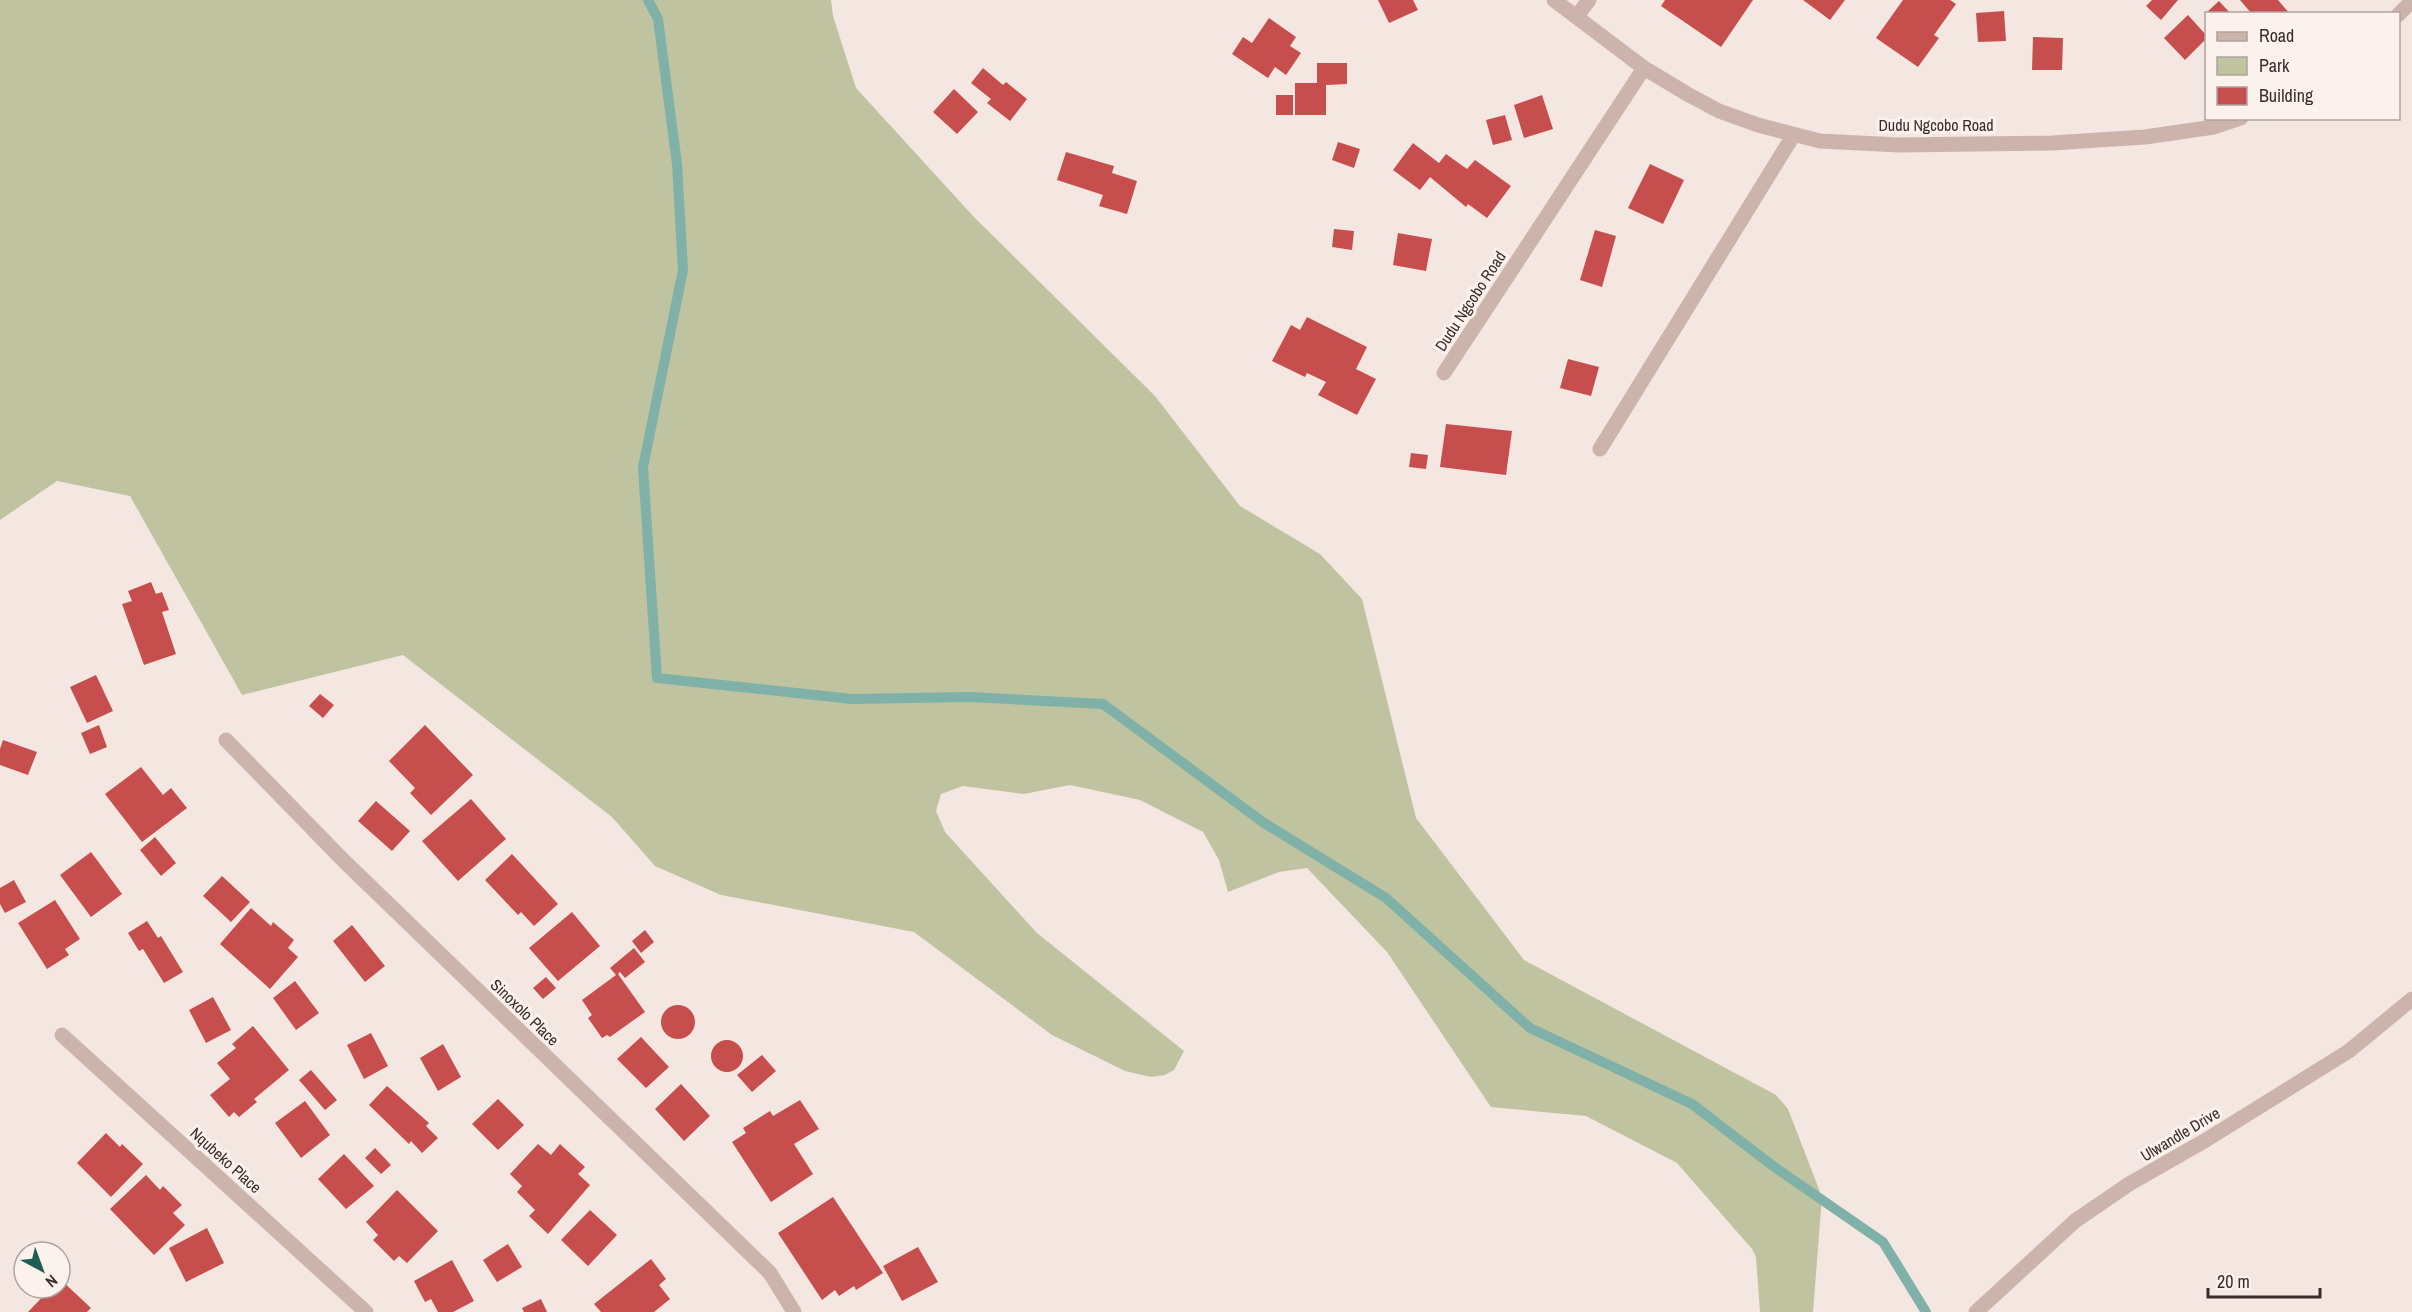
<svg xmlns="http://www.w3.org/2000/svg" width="2412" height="1312" font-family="'Archivo Narrow',sans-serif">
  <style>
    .green { fill: #bfc3a0 }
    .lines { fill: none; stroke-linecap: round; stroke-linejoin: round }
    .stream { stroke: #7fb1a8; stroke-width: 10 }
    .building { fill: #c64e4d }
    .minor { stroke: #ccb4ac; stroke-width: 15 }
    .labels { text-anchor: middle; stroke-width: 6; stroke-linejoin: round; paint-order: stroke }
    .street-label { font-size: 16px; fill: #3a2c2b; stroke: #fbf2ee }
  </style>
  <rect width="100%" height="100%" fill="#f4e6e1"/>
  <!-- green -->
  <path class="green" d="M0,0h831l2,16 23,72 117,128 182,180 85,110 80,48 42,45 54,219 108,142 252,135 12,14 34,88 -9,115h-53l-4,-55 -4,-8 -75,-86 -91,-47 -95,-9 -104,-155 -80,-84 -28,4 -51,20 -9,-32 -16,-28 -63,-32 -70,-15 -46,9 -61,-8 -22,8 -5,17 9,21 92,101 147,118 -10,19 -9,5 -14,2 -26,-6 -73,-36 -138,-103 -193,-37 -66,-29 -43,-49 -209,-162 -161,40 -112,-199 -73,-15 -57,39z"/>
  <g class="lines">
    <!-- stream -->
    <path class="stream" d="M648,0l10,19 19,145 6,106 -40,197 14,211 195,21 118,-2 133,7 161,119 122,75 144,130 162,76 81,62 110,76 43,70"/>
  </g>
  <!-- building -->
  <path class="building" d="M1378,0h35l5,10 -29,13z
    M1665,0h88l-32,47 -60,-41z
    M1803,0h42l-15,20z
    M1903,0h47l6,4 -22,31 5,3 -21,29 -42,-29z
    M2152,0h26l-17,20 -15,-14z
    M2240,0h38l12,14h-38z
    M2219,1l12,13h-26z
    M2004,11l2,30 -28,1 -2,-29z
    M2188,15l18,20v4l-21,21 -21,-22z
    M1269,18l27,19 -6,9 11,7 -15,22 -11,-8 -7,11 -36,-24 11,-17 9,6z
    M2033,37l30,1 -1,32h-30z
    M1317,63h30v21l-21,1v30h-31v-32h22z
    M983,68l20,17 3,-3 21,17 -17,22 -23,-18 4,-4 -20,-16z
    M954,89l24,23 -21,22 -24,-22z
    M1276,95h17v20h-17z
    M1542,95l11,34 -29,9 -10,-33z
    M1505,115l7,25 -19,5 -7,-25z
    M1338,142l22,7 -6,19 -22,-8z
    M1413,143l26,20 7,-9 21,15 8,-9 36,26 -24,32 -19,-14 -2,3 -36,-30 -10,13 -27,-20z
    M1066,152l48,14 -2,7 25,8 -10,33 -28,-8 4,-11 -46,-15z
    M1650,164l34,16 -21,44 -35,-16z
    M1334,229l20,2 -2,19 -20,-3z
    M1595,230l21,6 -14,51 -22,-7z
    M1398,233l34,6 -6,32 -33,-6z
    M1307,317l60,30 -11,22 20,10 -19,36 -39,-20 8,-13 -19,-9 -2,4 -33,-16 19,-36 9,5z
    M1568,359l31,8 -8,29 -31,-8z
    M1446,424l66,7 -6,44 -66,-8z
    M1411,453l17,2 -2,14 -17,-2z
    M151,582l5,12 6,-2 7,18 -7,2 14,42 -32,11 -22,-61 10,-3 -4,-10z
    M96,675l17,36 -26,12 -17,-36z
    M320,694l14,11 -11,13 -14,-12z
    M99,725l8,22 -17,7 -9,-21z
    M425,725l48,50 -42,40 -21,-22 5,-5 -26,-27z
    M3,740l34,12 -9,23 -28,-10v-16z
    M141,767l22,28 8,-7 16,20 -45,34 -37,-48z
    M471,799l35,40 -48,42 -36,-40z
    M376,801l34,30 -18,20 -34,-30z
    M155,837l21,26 -15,13 -21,-26z
    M91,852l31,42 -31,23 -31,-42z
    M512,854l46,50 -24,22 -13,-14 -3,3 -33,-35z
    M222,876l28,26 -19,20 -28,-26z
    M14,880l12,22 -21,11 -5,-9v-16z
    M55,900l25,39 -15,10 4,6 -22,14 -29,-46z
    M251,908l20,18 2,-4 21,18 -6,8 10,9 -28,32 -50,-45z
    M572,912l28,34 -42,35 -29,-33z
    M147,921l11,17 3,-2 22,36 -19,11 -21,-34 -4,2 -11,-18z
    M352,925l33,41 -20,16 -32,-41z
    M645,930l9,12 -13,11 -9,-12z
    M634,948l11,14 -20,16 -5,-6 -2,2 27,38 -35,25 -3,-2 -5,3 -14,-20 4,-3 -10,-15 34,-25 -6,-7z
    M546,977l10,11 -13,11 -10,-11z
    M295,981l24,32 -23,17 -23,-32z
    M213,997l18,33 -25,13 -17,-33z
    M661 1022a17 17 0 1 1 34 0a17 17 0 1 1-34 0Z
    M253,1026l36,44 -35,29 3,3 -18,15 -5,-5 -5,5 -19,-22 20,-16 -13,-16 19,-15 -4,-4z
    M371,1033l17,33 -24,13 -17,-34z
    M641,1037l28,30 -23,21 -29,-29z
    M711 1056a16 16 0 1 1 32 0a16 16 0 1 1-32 0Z
    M443,1044l18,33 -23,14 -18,-33z
    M762,1055l14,16 -24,21 -15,-17z
    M311,1070l26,30 -12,10 -26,-30z
    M681,1084l29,32 -26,25 -29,-32z
    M387,1086l42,37 -3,3 12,12 -16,15 -11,-12 -2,3 -40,-39z
    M498,1099l26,26 -26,25 -26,-26z
    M800,1100l19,29 -25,15 19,30 -42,28 -39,-60 14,-9 -3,-5 27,-17 3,5z
    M305,1101l25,34 -29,23 -26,-35z
    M106,1133l14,14 2,-3 21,20 -32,33 -34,-34z
    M538,1144l13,11 9,-11 25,23 -7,7 12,11 -42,49 -19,-18 6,-6 -18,-18 5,-6 -12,-12z
    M375,1148l16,17 -10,9 -16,-16z
    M344,1154l30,32 -28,23 -28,-30z
    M146,1175l14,15 3,-4 19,19 -9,8 12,12 -31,30 -44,-46z
    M397,1190l41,41 -31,32 -8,-7 -5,5 -21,-21 5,-5 -12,-13z
    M833,1197l50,76 -27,17 -2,-4 -15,10 -4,-6 -13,10 -44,-67z
    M590,1210l27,25 -29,31 -27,-26z
    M207,1228l17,35 -38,19 -17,-34z
    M508,1244l14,23 -25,15 -14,-22z
    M918,1247l20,35 -36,19 -19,-35z
    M651,1259l15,20 -7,6 11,14 -16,13h-53l-7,-8z
    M452,1260l22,41 -21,11h-15l-7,-13 -6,3 -11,-21z
    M60,1279l31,29 -4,4h-59l23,-24h9z
    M541,1299l6,13h-23l-2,-4z"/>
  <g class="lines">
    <!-- minor -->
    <path class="minor" d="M1554,0l90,68 45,27 30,16 39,14 62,16 79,4 153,-2 93,-6 69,-10 27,-9
      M2398,15l14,-14
      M1577,16l12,-16
      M1444,373l200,-305
      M1600,449l193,-313
      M226,740l117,120 427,413 24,39
      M62,1035l304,277
      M1976,1312l99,-91 54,-37 77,-44 143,-89 63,-52"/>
  </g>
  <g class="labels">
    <!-- street labels -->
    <g class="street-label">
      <text x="1936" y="131">Dudu Ngcobo Road</text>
      <text transform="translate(1470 301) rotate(-57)" y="6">Dudu Ngcobo Road</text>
      <text transform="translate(525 1012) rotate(44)" y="6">Sinoxolo Place</text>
      <text transform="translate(2180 1134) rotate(-31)" y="6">Ulwandle Drive</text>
      <text transform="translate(226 1160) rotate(42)" y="6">Nqubeko Place</text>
    </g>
  </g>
  <!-- legend -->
  <rect x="2205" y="12" width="195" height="108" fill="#fbf2ee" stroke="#aea3a0" stroke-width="1.5"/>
  <rect x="2217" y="32" width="30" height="9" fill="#ccb4ac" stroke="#aea3a0" stroke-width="1.5"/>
  <text x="2259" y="42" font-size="18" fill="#3a2c2b">Road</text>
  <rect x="2217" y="57" width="30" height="18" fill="#bfc3a0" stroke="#aea3a0" stroke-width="1.5"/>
  <text x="2259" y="72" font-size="18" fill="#3a2c2b">Park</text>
  <rect x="2217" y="87" width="30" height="18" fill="#c64e4d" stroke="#aea3a0" stroke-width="1.5"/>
  <text x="2259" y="102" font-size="18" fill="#3a2c2b">Building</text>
  <!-- north arrow -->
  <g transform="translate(42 1270) rotate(139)"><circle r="28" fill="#fbf2ee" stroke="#aea3a0" stroke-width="1.5"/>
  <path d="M0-4.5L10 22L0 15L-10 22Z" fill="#205d53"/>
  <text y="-9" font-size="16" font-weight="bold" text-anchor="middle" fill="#3a2c2b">N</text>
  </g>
  <!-- scale -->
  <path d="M2208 1288v9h112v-9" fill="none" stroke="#3a2c2b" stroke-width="3"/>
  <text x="2217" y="1288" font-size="18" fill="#3a2c2b" stroke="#fbf2ee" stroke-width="4.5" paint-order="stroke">20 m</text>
</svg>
